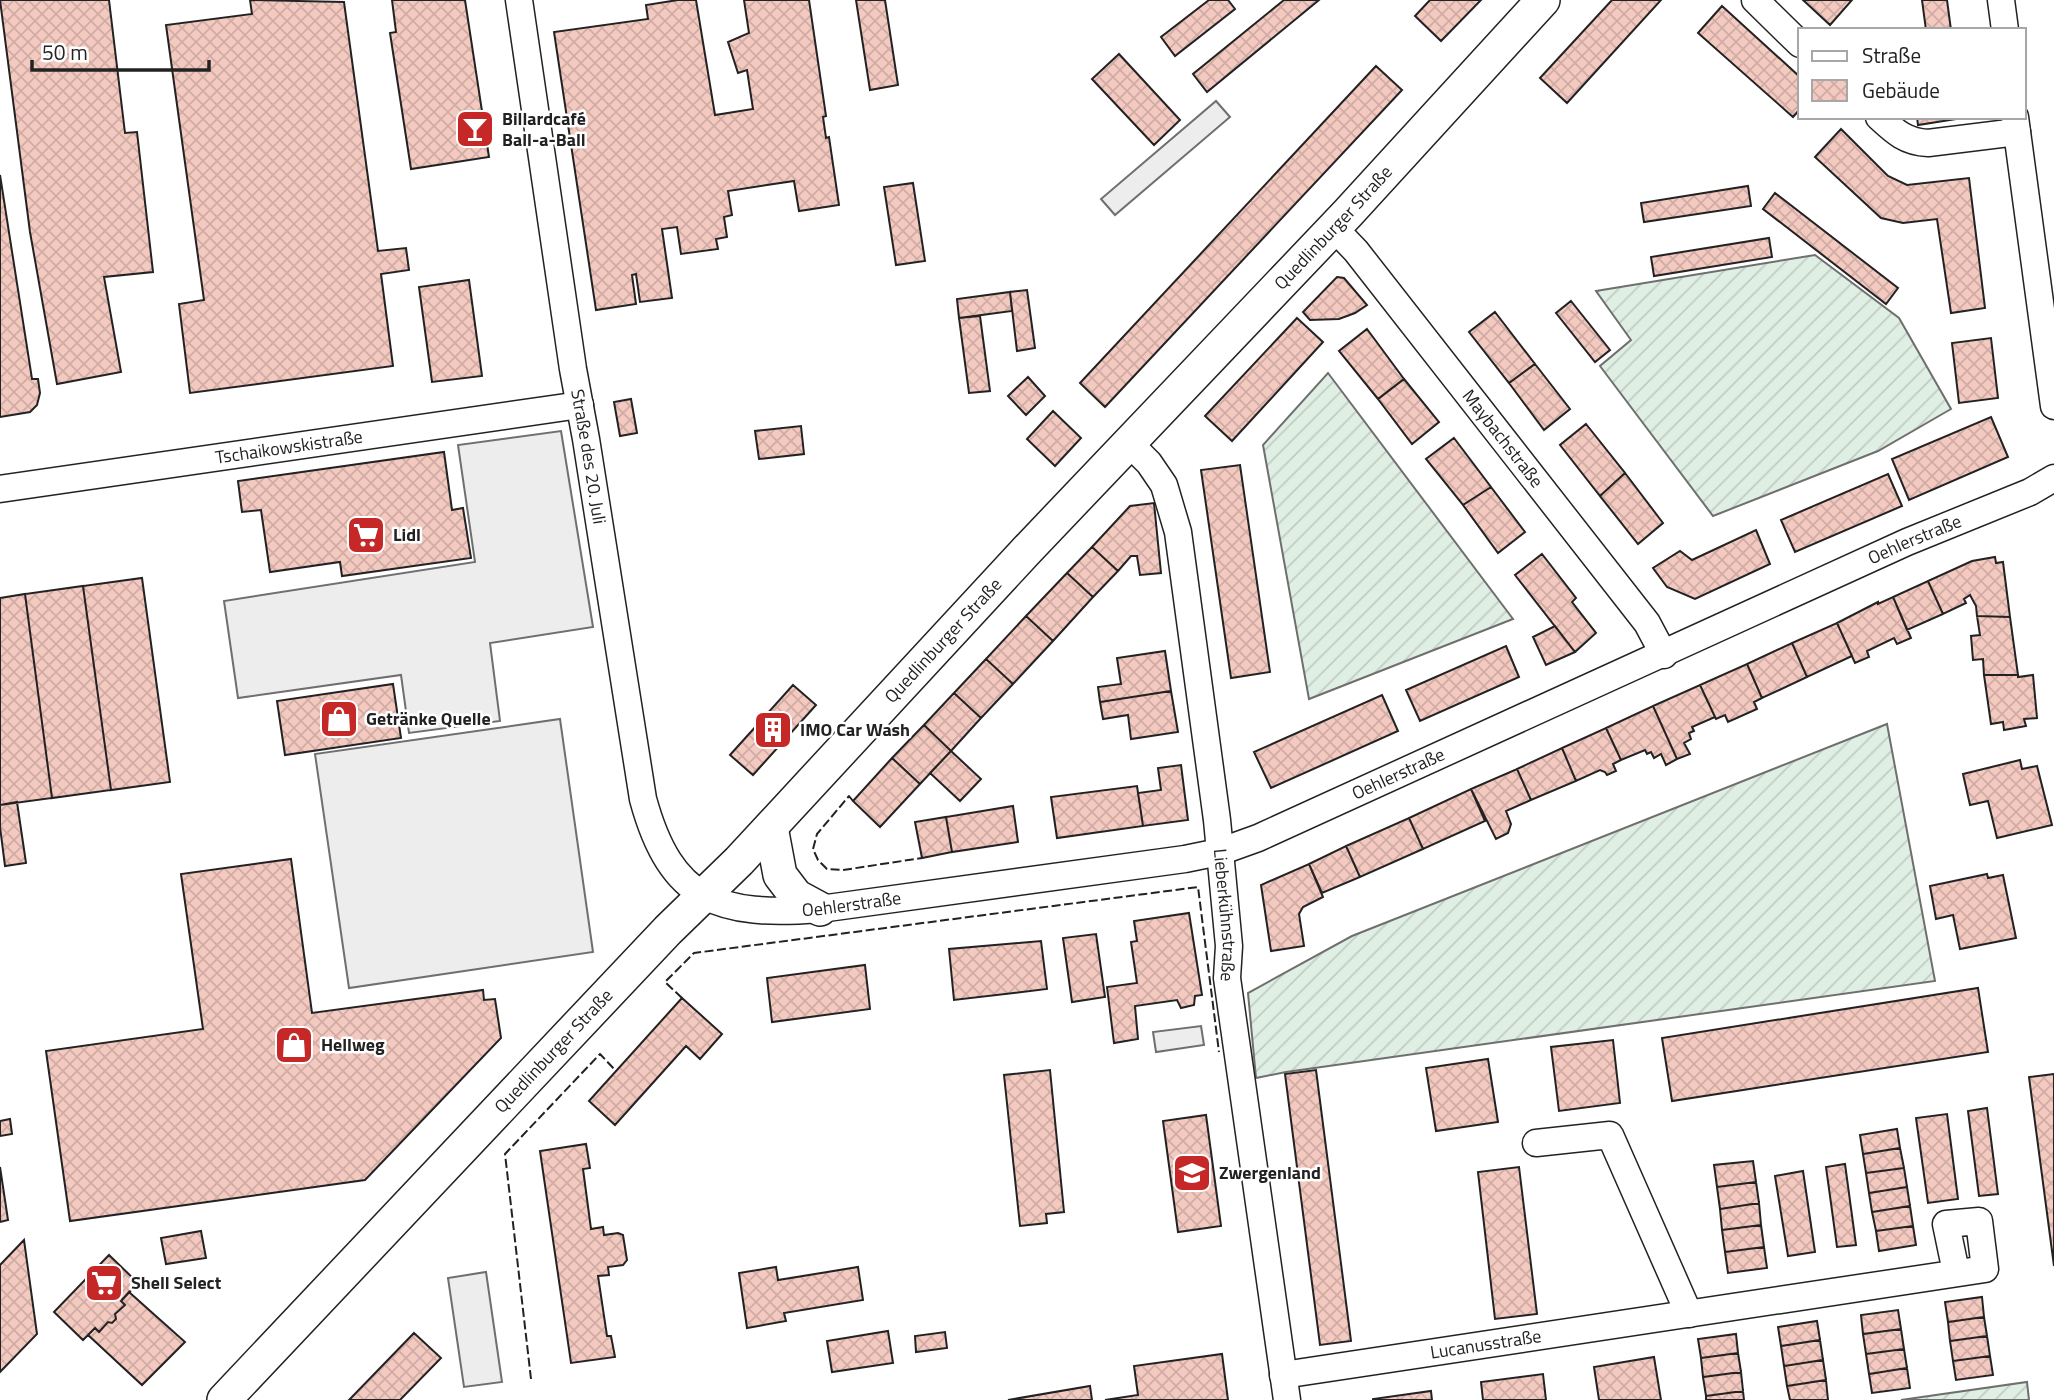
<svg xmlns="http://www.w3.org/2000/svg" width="2054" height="1400" font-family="'Titillium Web',sans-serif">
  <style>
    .garden { fill: url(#garden-furrows); stroke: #6f6f6f; stroke-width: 2 }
    .parking { fill: #ededed; stroke: #6f6f6f; stroke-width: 2 }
    .building { fill: url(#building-cross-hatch); stroke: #222; stroke-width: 2 }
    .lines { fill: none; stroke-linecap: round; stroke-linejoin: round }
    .minor-casing { stroke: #222; stroke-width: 29 }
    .major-casing { stroke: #222; stroke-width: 36 }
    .minor { stroke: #fff; stroke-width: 26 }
    .major { stroke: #fff; stroke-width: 33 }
    .fence { stroke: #222; stroke-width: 2; stroke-dasharray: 9 3.5; stroke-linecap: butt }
    .labels { text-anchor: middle; stroke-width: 5; stroke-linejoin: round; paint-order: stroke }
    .poi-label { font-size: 18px; font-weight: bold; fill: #222; stroke: #fff; text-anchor: start }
    .street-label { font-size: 18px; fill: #222; stroke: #fff }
  </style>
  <defs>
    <pattern id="garden-furrows" width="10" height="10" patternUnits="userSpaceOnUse" patternTransform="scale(1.75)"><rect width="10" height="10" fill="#e0efe3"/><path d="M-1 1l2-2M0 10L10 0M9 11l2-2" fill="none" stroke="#c0cdc2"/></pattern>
    <pattern id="building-cross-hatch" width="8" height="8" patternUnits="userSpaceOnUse" patternTransform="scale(1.75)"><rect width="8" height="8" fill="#f3c9c0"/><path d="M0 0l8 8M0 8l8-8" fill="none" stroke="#d0aca5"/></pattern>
  </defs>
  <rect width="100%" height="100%" fill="#fff"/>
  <!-- garden -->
  <path class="garden" d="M1815,255l84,63 52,91 -73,42 -165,65 -113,-150 31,-26 -35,-49z
    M1328,373l185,246 -204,80 -46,-254z
    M1887,724l48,257 -649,91 -30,6 -8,-85 104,-57z
    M2027,1382l2,18h-128z"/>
  <!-- parking -->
  <path class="parking" d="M1216,101l14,16 -115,98 -14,-16z
    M561,431l32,196 -103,16 10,78 -91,12 -8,-58 -163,23 -14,-97 251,-39 -17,-117z
    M560,719l33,233 -244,36 -34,-234z
    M1201,1026l3,19 -48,7 -3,-20z
    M486,1272l16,110 -38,5 -16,-109z"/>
  <!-- building -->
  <path class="building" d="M0,0h109l16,133 12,-1 16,140 -49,5 17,95 -64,12 -27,-152z
    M250,0l94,2 34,249 28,-3 3,22 -28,4 12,92 -203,27 -11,-89 25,-4 -38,-275 86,-11z
    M392,0h73l24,157 -78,12 -21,-136 6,-1z
    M678,0h18l19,115 38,-6 -6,-39 -9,3 -10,-31 21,-9 -5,-33h65l17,116 -3,1 3,21 3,-1 10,68 -40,6 -5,-30 -66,10 4,24 -8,2 3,20 -11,2 2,10 -37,5 -4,-27 -15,2 10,69 -32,4 -4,-28 -4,1 4,29 -40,6 -42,-278 94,-13 -2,-14z
    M856,0h29l13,85 -28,5z
    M1209,0h19l7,9 -60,47 -14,-19z
    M1284,0h35l-112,92 -14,-18z
    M1430,0h51l-40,41 -26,-25z
    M1612,0h49l-94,103 -27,-25z
    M1803,0h49l-22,25z
    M1922,0h25l4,30h-25z
    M1722,6l78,71v32l-7,8 -95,-84z
    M1119,54l61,66 -26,25 -62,-66z
    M1376,66l26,24 -297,317 -25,-24z
    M1917,117h46v1l-45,7z
    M1841,129l47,47 19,9 62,-7 16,130 -34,5 -14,-94 -34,4 -22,-5 -66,-61z
    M0,175l32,204h6l2,14 -3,12 -7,7 -30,5z
    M913,183l12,78 -29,4 -12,-78z
    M1748,186l3,20 -107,16 -3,-19z
    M1775,193l123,95 -12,16 -123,-95z
    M1769,238l3,19 -118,19 -3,-19z
    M1337,277l7,1 23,27 -12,8 -16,6 -29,1 -7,-8z
    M469,280l13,96 -50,6 -13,-95z
    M1027,290l8,58 -18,3 -7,-59z
    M1010,292l2,19 -53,7 -2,-19z
    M1571,301l39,49 -15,12 -39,-49z
    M1495,312l40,52 -26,19 -40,-51z
    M980,316l10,75 -21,2 -10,-75z
    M1297,318l26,24 -91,99 -27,-25z
    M1367,329l37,50 -26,20 -39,-48z
    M1991,338l7,60 -39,5 -7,-60z
    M1535,364l35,45 -26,21 -35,-47z
    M1028,377l17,19 -19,19 -18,-19z
    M1404,379l35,43 -27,22 -34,-45z
    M631,399l6,34 -17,3 -6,-34z
    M1053,411l28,27 -26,28 -28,-27z
    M1991,417l17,40 -99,43 -17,-41z
    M1586,424l39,49 -25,23 -40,-51z
    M801,426l3,28 -45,5 -4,-28z
    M1454,438l37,49 -28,18 -37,-46z
    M444,452l8,58 11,-2 8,50 -129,18 -2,-14 -70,10 -9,-62 -19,2 -4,-31z
    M1240,465l30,207 -39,6 -30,-208z
    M1625,473l38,50 -25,21 -38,-48z
    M1888,474l14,32 -107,46 -14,-32z
    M1491,487l34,45 -27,21 -35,-48z
    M1154,503l7,70 -21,2 -3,-19h-6l-13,15 -26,-24 38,-41z
    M1756,530l14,34 -75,35 -28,-12 -14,-19 27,-17 12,9z
    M1092,547l26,24 -25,26 -26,-24z
    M1542,554l34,44 -4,4 24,31 -21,19 -60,-77z
    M1995,557l1,6 7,-1 7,55 -33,-1 -1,-10 -6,-11 -6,4 2,4 -23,11 -15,-33 44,-20z
    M1067,573l26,24 -40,44 -27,-25z
    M142,578l28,204 -59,8 -28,-204z
    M1928,581l15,33 -36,16 -14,-33z
    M83,586l28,204 -59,8 -27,-204z
    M25,594l27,204 -52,7v-207z
    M1893,597l18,41 -14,6 -3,-6 -27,13 2,6 -14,6 -18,-40 41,-21v2z
    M1026,616l27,25 -40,43 -27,-25z
    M1977,616l33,1 8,58h-34l-1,-16 -10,1 -2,-24 9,-1z
    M1837,623l15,33 -45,21 -15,-34z
    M1555,626l20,26 -29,13 -13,-28z
    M1792,643l15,34 -45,21 -15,-34z
    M1506,646l13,31 -99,44 -14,-31z
    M1165,651l6,40 -71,11 -2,-15 23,-3 -4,-26z
    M986,659l27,25 -32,34 -27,-25z
    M1747,664l15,34 -8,4 3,7 -29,13 -3,-7 -9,4 -16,-34z
    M1984,675h34v2l15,-2 4,43 -13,1 2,7 -22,4 -1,-8 -12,2z
    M393,684l8,54 -116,17 -8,-54z
    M793,685l23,20 -63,70 -23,-20z
    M1700,685l15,32 -23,10 2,4 -5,2 2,6 -7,4 6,11 -13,5 -24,-53z
    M1171,691l7,41 -47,7 -3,-24 -25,4 -3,-17z
    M954,693l27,25 -30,33 -27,-26z
    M1382,695l16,36 -127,57 -17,-36z
    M1653,706l24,53 -11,6 -5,-11 -7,4 -3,-6 -4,2 -2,-4 -24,10 -15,-32z
    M924,725l27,26 -31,33 -28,-26z
    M1606,728l15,32 -8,4 3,7 -9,4 -2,-3 -5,-2 -24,11 -14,-33z
    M1562,748l14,33 -45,19 -14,-31z
    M951,751l30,28 -21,22 -30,-28z
    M892,758l28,26 -40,43 -27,-26z
    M2020,760l2,9 15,-3 15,59 -55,13 -9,-37 -18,4 -7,-31z
    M1181,765l7,55 -45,6 -5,-33 23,-3 -3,-22z
    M1517,769l14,31 -25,11 5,13 -3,9 -12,6 -25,-50z
    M1137,786l6,40 -86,12 -6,-41z
    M1471,789l14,32 -62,28 -14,-31z
    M17,802l9,61 -21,3 -5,-39v-22z
    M1013,806l5,36 -66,10 -6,-35z
    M946,817l6,35 -30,6 -7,-36z
    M1409,818l14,31 -63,28 -14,-31z
    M1346,846l14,31 -38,16 -13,-29z
    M291,859l21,154 171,-23 1,10 11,-1 6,39 -136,142 -295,41 -24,-170 157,-22 -22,-155z
    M1309,864l14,33 -20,10 -4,7 5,32 -33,5 -10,-66z
    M1987,874l1,4 15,-3 13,63 -56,11 -7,-34 -17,4 -6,-33z
    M1189,913l13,82 -7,1 -1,9 -13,3 -4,-8 -42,6 3,33 -24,4 -7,-56 30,-4 -6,-41 6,-1 -3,-20z
    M1096,934l9,63 -33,5 -9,-64z
    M1041,941l6,48 -93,11 -5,-51z
    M865,965l5,44 -98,13 -5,-44z
    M1978,988l10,64 -316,49 -10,-63z
    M682,998l40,36 -22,25 -14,-13 -71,79 -26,-24z
    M1613,1040l7,63 -61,8 -8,-64z
    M1488,1059l10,63 -62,9 -10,-63z
    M1050,1070l14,142 -18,2 1,9 -27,3 -16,-151z
    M1316,1070l35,271 -31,4 -35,-271z
    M2054,1074v192l-25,-189z
    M1987,1108l11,86 -19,2 -11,-85z
    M1947,1114l11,85 -30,4 -12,-85z
    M1206,1115l15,111 -43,6 -15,-111z
    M10,1119l2,15 -12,2v-15z
    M1897,1129l3,19 -37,6 -3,-19z
    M586,1144l4,24 -7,1 8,60 12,-2 1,8 14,-2 5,2 4,25 -4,5 -15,2 1,8 -11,1 9,60h4l4,21 -44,6 -31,-212z
    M1900,1148l4,20 -38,5 -3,-19z
    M1753,1161l3,21 -39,5 -3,-22z
    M1845,1164l11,81 -19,2 -11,-80z
    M0,1167l8,53 -8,2z
    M1519,1167l18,147 -42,5 -17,-147z
    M1904,1168l3,19 -38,6 -3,-20z
    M1803,1171l12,81 -27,4 -13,-80z
    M1756,1182l3,21 -39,6 -3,-22z
    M1907,1187l3,19 -38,6 -3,-19z
    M1759,1203l2,22 -39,5 -2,-21z
    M1910,1206l3,20 -37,5 -4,-19z
    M1761,1225l3,22 -39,5 -3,-22z
    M1913,1226l3,19 -37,6 -3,-20z
    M201,1231l5,27 -40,6 -5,-26z
    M24,1240l13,94 -37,38v-107z
    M1764,1247l3,21 -39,5 -3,-21z
    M109,1255l29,28 -17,18 4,4 -10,9 1,5 -4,4 -4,-1 -9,10 -4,-4 -12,12 -29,-28z
    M776,1267l2,13 80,-13 5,33 -79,13 2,8 -39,7 -8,-55z
    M129,1292l56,50 -43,43 -54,-50 7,-7 4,4 9,-10 4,1 4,-4 -1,-5 10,-9 -4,-4z
    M1982,1297l2,20 -36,5 -3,-20z
    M1898,1310l3,19 -38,5 -2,-19z
    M1984,1317l3,19 -37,5 -2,-19z
    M1817,1321l3,19 -39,6 -3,-19z
    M1901,1329l3,20 -38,5 -3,-20z
    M888,1331l5,32 -61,9 -5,-31z
    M945,1332l2,16 -31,4 -1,-16z
    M414,1333l27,25 -41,42h-51z
    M1736,1334l2,19 -37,5 -3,-19z
    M1987,1336l3,20 -37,5 -3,-20z
    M1820,1340l3,20 -39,6 -3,-20z
    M1904,1349l3,19 -38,6 -3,-20z
    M1738,1353l3,19 -38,5 -2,-19z
    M1222,1354l6,46h-123l33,-5 -4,-29z
    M1990,1356l3,19 -37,5 -3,-19z
    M1654,1357l7,43h-62l-5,-33z
    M1823,1360l3,20 -39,6 -3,-20z
    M1907,1368l3,20 -38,5 -3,-19z
    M1741,1372l2,19 -37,5 -3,-19z
    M1543,1374l3,26h-63l-2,-18z
    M1826,1380l2,20h-38l-3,-14z
    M1090,1386l2,14h-84z
    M1431,1391l1,9h-59v-1z
    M1743,1391l1,9h-38v-4z"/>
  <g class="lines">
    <defs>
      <g id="minor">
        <path id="s1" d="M519,0l54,369 13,70 57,360c28,103 77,118 177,110l365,-50 34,-7 39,-14 649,-296 123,-50 24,-14"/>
        <path d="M1755,0l45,44"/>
        <path d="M2001,0l4,30"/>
        <path d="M1879,117c16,15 27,25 49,26l89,-11"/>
        <path d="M2015,117l39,289"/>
        <path id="s2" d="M1334,228l22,23 291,372 17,32"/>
        <path id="s3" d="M1129,443l20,20 15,22 14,47 39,288 12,126 -2,32 60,422"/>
        <path id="s4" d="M0,489l580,-84"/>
        <path d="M1536,1143l74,-8 79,179"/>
        <path id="s5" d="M1283,1375l702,-106 -6,-48 -33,3 10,48"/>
      </g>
      <g id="major">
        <path d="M771,827l9,48 16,21 24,13"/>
        <path id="s6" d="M224,1400l444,-470 71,-69 288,-311 321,-337 195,-213"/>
      </g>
    </defs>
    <!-- minor casing -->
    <use href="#minor" class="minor-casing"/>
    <!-- major casing -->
    <use href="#major" class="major-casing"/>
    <!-- minor -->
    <use href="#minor" class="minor"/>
    <!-- major -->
    <use href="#major" class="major"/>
    <!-- fence -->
    <path class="fence" d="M853,801l-4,-5 -32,38 -4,15 5,11 9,9 16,1 79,-12
      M682,998l-17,-16 29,-29 504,-66 21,165
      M531,1379l-26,-225 95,-100 16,17"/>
  </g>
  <!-- icons -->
  <defs>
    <symbol id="bar-square" viewBox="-11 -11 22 22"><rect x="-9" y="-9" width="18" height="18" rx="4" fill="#c62828" stroke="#fff"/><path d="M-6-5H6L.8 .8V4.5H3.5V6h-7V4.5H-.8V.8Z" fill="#fff"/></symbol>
    <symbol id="supermarket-square" viewBox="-11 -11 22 22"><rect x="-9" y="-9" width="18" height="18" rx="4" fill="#c62828" stroke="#fff"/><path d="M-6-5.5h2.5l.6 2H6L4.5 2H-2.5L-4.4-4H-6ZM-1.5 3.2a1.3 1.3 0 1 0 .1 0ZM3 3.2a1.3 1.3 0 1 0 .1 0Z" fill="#fff"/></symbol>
    <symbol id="shop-square" viewBox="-11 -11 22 22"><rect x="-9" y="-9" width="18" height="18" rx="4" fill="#c62828" stroke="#fff"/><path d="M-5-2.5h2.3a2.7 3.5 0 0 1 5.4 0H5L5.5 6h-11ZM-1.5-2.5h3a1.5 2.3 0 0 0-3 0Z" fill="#fff"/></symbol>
    <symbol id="building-square" viewBox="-11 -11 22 22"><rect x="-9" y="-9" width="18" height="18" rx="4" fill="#c62828" stroke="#fff"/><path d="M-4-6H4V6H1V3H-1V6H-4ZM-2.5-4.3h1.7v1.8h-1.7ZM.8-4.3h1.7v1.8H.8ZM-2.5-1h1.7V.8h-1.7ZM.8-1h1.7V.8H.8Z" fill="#fff"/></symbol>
    <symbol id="school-square" viewBox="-11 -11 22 22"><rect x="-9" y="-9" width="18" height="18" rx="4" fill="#c62828" stroke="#fff"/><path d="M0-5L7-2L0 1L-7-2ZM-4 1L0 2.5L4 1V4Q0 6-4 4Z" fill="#fff"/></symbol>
  </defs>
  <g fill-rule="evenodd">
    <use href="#bar-square" x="453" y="107" width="44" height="44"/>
    <use href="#supermarket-square" x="344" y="513" width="44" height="44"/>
    <use href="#shop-square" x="317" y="697" width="44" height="44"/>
    <use href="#building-square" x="751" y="708" width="44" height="44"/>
    <use href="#shop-square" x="272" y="1023" width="44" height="44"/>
    <use href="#school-square" x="1170" y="1151" width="44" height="44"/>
    <use href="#supermarket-square" x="82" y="1261" width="44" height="44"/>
  </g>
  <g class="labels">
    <!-- poi labels -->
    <g class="poi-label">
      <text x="502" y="125">Billardcafé<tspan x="502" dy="21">Ball-a-Ball</tspan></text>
      <text x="393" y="541">Lidl</text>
      <text x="366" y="725">Getränke Quelle</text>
      <text x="800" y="736">IMO Car Wash</text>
      <text x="321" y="1051">Hellweg</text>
      <text x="1219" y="1179">Zwergenland</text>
      <text x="131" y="1289">Shell Select</text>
    </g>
    <!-- street labels -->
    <g class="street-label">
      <text dy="6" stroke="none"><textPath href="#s6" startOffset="1614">Quedlinburger Straße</textPath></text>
      <text dy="6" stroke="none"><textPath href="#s2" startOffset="270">Maybachstraße</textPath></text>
      <text dy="6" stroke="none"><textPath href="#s4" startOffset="292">Tschaikowskistraße</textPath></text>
      <text dy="6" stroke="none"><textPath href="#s1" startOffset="462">Straße des 20. Juli</textPath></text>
      <text dy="6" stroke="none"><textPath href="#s1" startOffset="2210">Oehlerstraße</textPath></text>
      <text dy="6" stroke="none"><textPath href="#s6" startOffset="1046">Quedlinburger Straße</textPath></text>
      <text dy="6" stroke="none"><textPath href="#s1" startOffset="1643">Oehlerstraße</textPath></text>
      <text dy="6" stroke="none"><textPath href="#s1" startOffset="1076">Oehlerstraße</textPath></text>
      <text dy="6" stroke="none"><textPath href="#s3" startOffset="490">Lieberkühnstraße</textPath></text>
      <text dy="6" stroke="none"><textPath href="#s6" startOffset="480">Quedlinburger Straße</textPath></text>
      <text dy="6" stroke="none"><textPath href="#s5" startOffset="205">Lucanusstraße</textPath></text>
    </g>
  </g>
  <!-- legend -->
  <rect x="1798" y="28" width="228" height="91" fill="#ffffff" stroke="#a7a7a7" stroke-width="2"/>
  <rect x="1812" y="51" width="35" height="10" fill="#ffffff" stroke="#a7a7a7" stroke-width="2"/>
  <text x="1862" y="63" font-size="21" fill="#222222">Straße</text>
  <rect x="1812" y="80" width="35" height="21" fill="url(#building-cross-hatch)" stroke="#a7a7a7" stroke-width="2"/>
  <text x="1862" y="98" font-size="21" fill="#222222">Gebäude</text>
  <!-- scale -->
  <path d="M32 60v10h177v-10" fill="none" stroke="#222222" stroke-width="3.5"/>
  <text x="42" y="60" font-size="21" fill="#222222" stroke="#ffffff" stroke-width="5" paint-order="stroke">50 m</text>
</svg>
